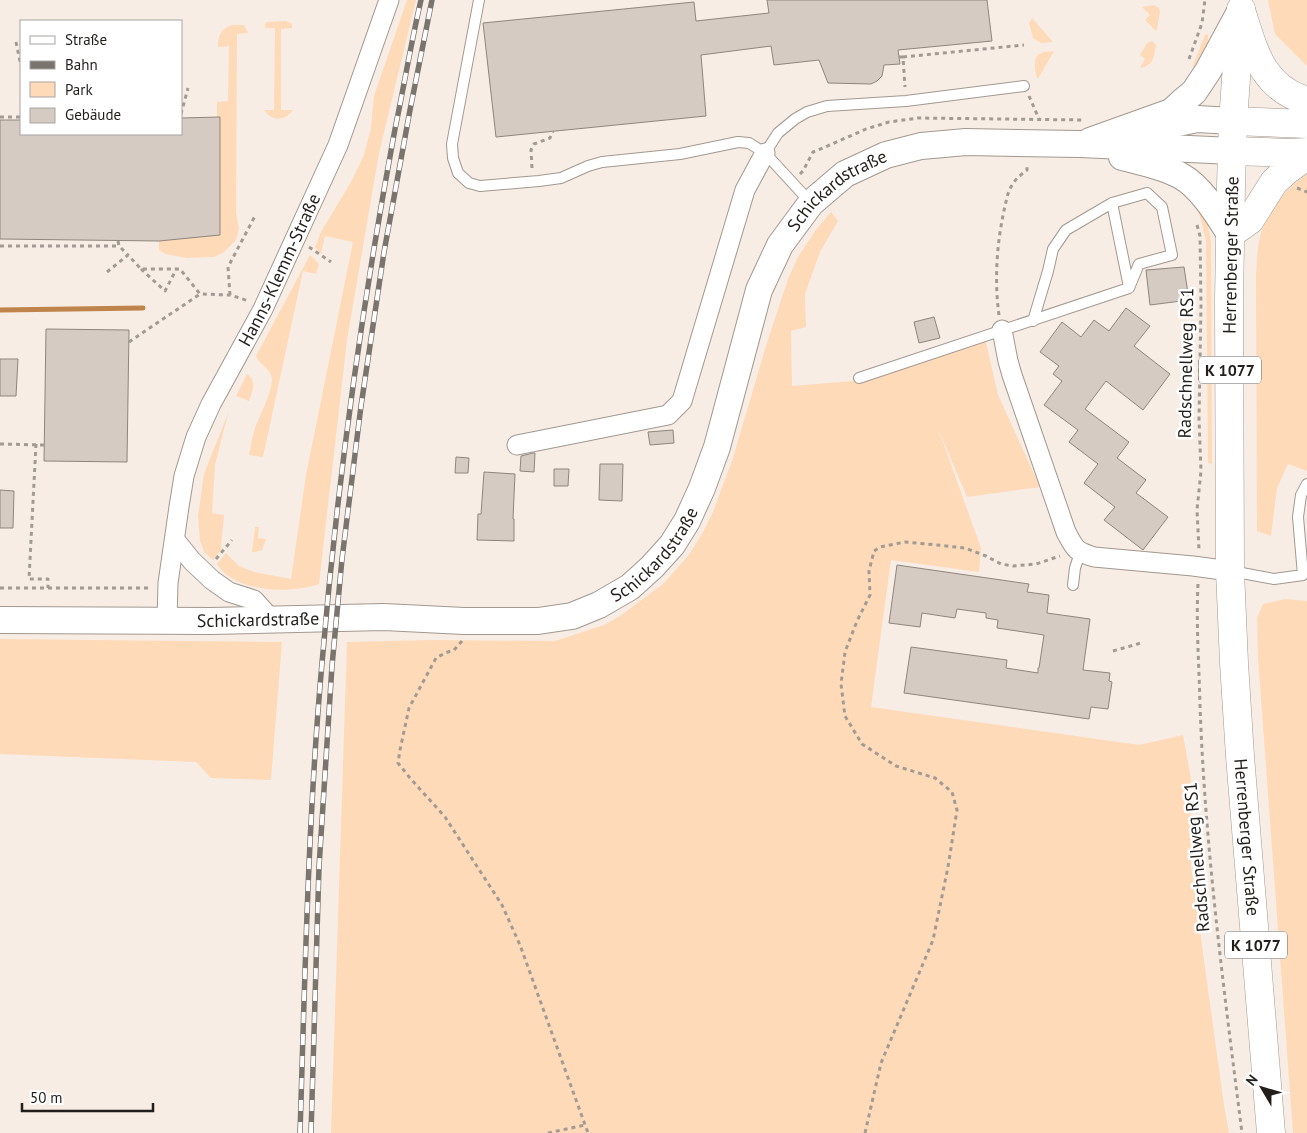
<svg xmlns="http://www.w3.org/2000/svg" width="1307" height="1133" font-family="'PT Sans',sans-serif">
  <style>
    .green { fill: #fedab9 }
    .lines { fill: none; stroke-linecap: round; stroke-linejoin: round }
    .stream { stroke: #be844b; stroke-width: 5 }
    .building { fill: #d5cbc2; stroke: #8e857c }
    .lane-casing { stroke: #a29890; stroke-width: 12 }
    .street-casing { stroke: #a29890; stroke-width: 21 }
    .secondary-casing { stroke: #a29890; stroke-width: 28 }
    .primary-casing { stroke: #a29890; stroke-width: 29 }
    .highway-casing { stroke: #a29890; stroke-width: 29 }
    .path { stroke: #a29b94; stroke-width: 3; stroke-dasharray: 4 4; stroke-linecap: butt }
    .lane { stroke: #fff; stroke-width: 10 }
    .street { stroke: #fff; stroke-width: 19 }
    .secondary { stroke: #fff; stroke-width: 26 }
    .primary { stroke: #fff; stroke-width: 28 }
    .highway { stroke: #fff; stroke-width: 28 }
    .rail-casing { stroke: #7a746e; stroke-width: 5.5 }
    .rail { stroke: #fff; stroke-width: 4; stroke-dasharray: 11; stroke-linecap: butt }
    .labels { text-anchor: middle; stroke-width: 5; stroke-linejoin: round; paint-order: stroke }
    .shield { fill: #fff; stroke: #64625f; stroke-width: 1 }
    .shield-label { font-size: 16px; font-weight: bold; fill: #221e1b }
    .street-label { font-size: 18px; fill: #221e1b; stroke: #fff }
  </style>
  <rect width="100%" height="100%" fill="#f7ede4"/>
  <!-- green -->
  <path class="green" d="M407,0h9l-37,153 -32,187 -28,244c-29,10 -84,9 -102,-20l9,-11 13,13 15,6 37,7 15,-104 47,-233 -28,-6 -4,18 -6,-7 6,-15 30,-50 13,-27 7,-27 3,-32z
    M1268,0h39v66l-32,-32z
    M1154,5l5,3 1,4 -3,17 -1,2 -11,-11 5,-5 -8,-8z
    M1032,18l21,24 -12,1 -8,-5 -4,-15z
    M286,21l6,3v4l-11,1v81h12c-8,11 -21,12 -29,0h10l1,-82h-10v-4l2,-2z
    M233,25h11l4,8 -11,1 -1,178 3,17 -3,11 -12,12 -10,5 -27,1 -21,-4 -7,-4v-9l61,-6v-117h-3v-16l11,-1 1,-55 -11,1c0,-12 3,-19 15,-22z
    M1207,34l1,1c1,14 -8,26 -14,38l-1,-8 12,-30z
    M1152,41l4,4c-2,11 -2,21 -16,23l5,-9 -5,-4 7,-12z
    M1054,51l-15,26 -1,1h-1c-2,-7 -5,-21 4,-25 3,-2 9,-1 13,-2z
    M1307,174v297l-19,-7 -11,24 -6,48 -14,-5 -1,-255c1,-14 1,-30 5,-43 9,-24 25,-45 46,-59z
    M1201,205l5,11 5,26 1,222 -4,-1 -2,-222 -6,-25 -4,-8z
    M831,212l7,9 -18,31 -15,42 1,33 -15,4 1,55 73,-6 120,-42 13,57 42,92 -73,10 -28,-66 42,117 -2,24 -88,-12 -20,147 268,38 44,-10 8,44v87l33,239 5,28h-898l16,-491 85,-2 123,1 49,-16 16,-9 43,-32 25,-28 14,-22 11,-22 20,-54 33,-112 22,-67 10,-22 17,-26z
    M310,255l9,9 -3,10 -13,-3 -40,186 -14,-2c2,-9 3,-18 6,-27 4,-11 21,-43 16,-53 -3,-8 -12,-11 -15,-19z
    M247,374c10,7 6,16 2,27l-13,-5z
    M229,411l-5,18 -9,36 -3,48 12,2 -3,32 1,2 -9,11 -9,-8 -4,-11 -2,-25 6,-42z
    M255,527h4l-1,11 8,1 -4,11 -7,2h-3z
    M1285,599l22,2v532h-14l-35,-475 -1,-40 6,-14z
    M0,639l282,3 -11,138 -60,-2 -15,-16 -196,-8z"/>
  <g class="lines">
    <!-- stream -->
    <path class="stream" d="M0,310l143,-2"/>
  </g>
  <!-- building -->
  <path class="building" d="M767,0h220l5,41 -94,9 2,14 -16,1 -2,11 -5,5 -6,3 -43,-1 -9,-23 -45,5 -3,-19 -70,9 5,61 -210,21 -13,-114 211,-21 2,19 73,-8z
    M220,117v118l-61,6 -159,-2v-119h21v14h160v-16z
    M1184,267l5,33 -39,5 -4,-35z
    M1126,308l24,18 -16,20 36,28 -27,36 -37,-29 -21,28 44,33 -12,16 29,22 -10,13 32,24 -25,33 -39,-30 11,-13 -31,-24 14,-19 -29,-22 9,-12 -34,-25 18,-24 -9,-7 6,-8 -19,-14 22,-30 19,15 13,-17 15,11z
    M934,317l6,21 -21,5 -5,-21z
    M46,329l83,1 -2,132 -83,-1z
    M0,359h18l-2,37h-16z
    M673,430l1,13 -24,2 -2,-13z
    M533,453h2l-1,19 -14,-1 1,-15z
    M456,457l13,1 -1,15h-13z
    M600,464h23l-1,37 -23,-1z
    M554,469h15l-1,17h-14z
    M484,472l31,2 -2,45h1v22l-37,-1 1,-26h3z
    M0,490l14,1 -1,37h-13z
    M897,565l132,19 -2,8 22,3 -2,18 43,6 -7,51 27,3 -1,8 3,1 -4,27 -17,-2 -2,12 -185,-26 7,-46 96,13 -1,8 32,5v-5h1l5,-33 -47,-7 1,-8 -12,-2v-5l-29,-4 -2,9 -33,-5 -2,14 -31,-4z"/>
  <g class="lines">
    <defs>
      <path id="lane" d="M479,0l-27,144 1,14 5,15 11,10 11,3 59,-5 22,-3 27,-12 14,-4 78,-8 58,-12 11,1 16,10 46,50
        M765,153l13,-20 17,-14 12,-7 20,-6 79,-5 118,-15
        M1112,203l17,84
        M859,378l270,-90 10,-24 33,-9 -10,-48 -15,-14 -35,10 -46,27 -13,19 -5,22 -15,50
        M1231,571l43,8 29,-4 -5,-58 3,-22 6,-11
        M1073,585l2,-17 5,-15"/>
      <g id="street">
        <path d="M1002,330l6,31 4,14 54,157c9,17 9,19 28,25l99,9 37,5"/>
        <path d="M517,445l151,-30 14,-14 63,-211 20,-37"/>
        <path d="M175,540l17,21 20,19 17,12 25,8 18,20"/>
        <path id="s1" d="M167,622l1,-39 11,-76 5,-31 12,-39 15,-33 52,-95 75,-164 51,-145"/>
      </g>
      <g id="secondary">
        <path d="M1154,128l43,-9 36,2"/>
        <path d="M1090,141l81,-29 11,-10 12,-10 14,-21 33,-61"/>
        <path d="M1122,157c19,5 41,9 59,19 20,11 37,39 49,58"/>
        <path id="s2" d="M0,620l210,1 174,-4 80,4h74l34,-5 27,-11 31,-18 22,-20 20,-22 15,-24 15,-33 15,-41 42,-157 21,-45 31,-42 34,-29 41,-19 35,-9 45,-4 114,2 153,7"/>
      </g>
      <g id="primary">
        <path id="s3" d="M1241,9l-8,112 -2,64 -2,115 1,271 4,92 6,93 31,377"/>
      </g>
      <path id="highway" d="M1241,10c13,40 20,77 66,91
        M1233,121l74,3
        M1233,151l59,2 15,-1
        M1230,234l20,-14 24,-38 13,-12 20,-14"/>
    </defs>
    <!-- lane casing -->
    <use href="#lane" class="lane-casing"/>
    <!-- street casing -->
    <use href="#street" class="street-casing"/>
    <!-- secondary casing -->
    <use href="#secondary" class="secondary-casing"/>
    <!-- primary casing -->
    <use href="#primary" class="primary-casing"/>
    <!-- highway casing -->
    <use href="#highway" class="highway-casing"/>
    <!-- path -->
    <path class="path" d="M16,42l5,24
      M899,57h4l2,30
      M903,57l121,-12
      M1189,59l13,-36 3,-23
      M1029,96l10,23
      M181,114l7,-26
      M0,117h21
      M532,168l-1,-18 3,-6 16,-6 3,-7
      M800,174l3,-3 10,-19 10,-4 43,-19 23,-7 29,-4 166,2
      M1297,188l10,4
      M1197,225l3,11 1,69 -2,114 2,52 -4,39 2,40
      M118,241l1,5 9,9
      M0,246h119
      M309,247l22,15
      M141,269l24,22 12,-23
      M107,272l21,-17 13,14h39l20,25 30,1 19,6
      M230,295l-2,-28 27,-51
      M999,315c-5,-36 -2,-74 6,-109 2,-8 3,-16 8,-22 3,-6 9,-10 14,-14v-6
      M129,342l71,-48
      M0,444l44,1
      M36,444l-7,135h19v9
      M216,559l16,-19
      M1198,584c-2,40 1,80 2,121 5,143 24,286 42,428
      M0,588h152
      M462,641l-8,9 -9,3 -9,5 -27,50 -9,42 -2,13 12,15 35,39 57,88 18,40 68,188
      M1113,651l28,-8
      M548,1133l37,-8
      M865,1133l16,-70 52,-123 15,-73 9,-57 -5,-18 -17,-14 -39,-12 -34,-22 -17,-28 -4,-32 4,-32 12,-31 13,-26 -1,-24 5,-20 6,-4 25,-5 32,3 28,3 21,8 15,8 12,2 23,-2 24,-8"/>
    <!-- lane -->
    <use href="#lane" class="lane"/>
    <!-- street -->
    <use href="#street" class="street"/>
    <!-- secondary -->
    <use href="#secondary" class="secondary"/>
    <!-- primary -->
    <use href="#primary" class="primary"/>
    <!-- highway -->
    <use href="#highway" class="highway"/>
    <defs>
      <path id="rail" d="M300,1133c5,-157 8,-314 22,-470 15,-179 40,-357 73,-534 9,-43 16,-86 26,-129
        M311,1133l8,-266 13,-201 10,-107 19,-153 23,-154 26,-142 22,-110"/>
    </defs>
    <!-- rail casing -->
    <use href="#rail" class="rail-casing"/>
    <!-- rail -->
    <use href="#rail" class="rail"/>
  </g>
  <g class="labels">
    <!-- shield labels -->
    <g class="shield">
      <rect x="1199" y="356.5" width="62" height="27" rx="4"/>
      <rect x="1225" y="931.5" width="62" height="27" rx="4"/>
    </g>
    <g class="shield-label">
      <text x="1230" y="376">K 1077</text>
      <text x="1256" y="951">K 1077</text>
    </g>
    <!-- street labels -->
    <g class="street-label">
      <text dy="6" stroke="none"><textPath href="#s2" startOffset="1098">Schickardstraße</textPath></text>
      <text transform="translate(1231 255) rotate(-89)" y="6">Herrenberger Straße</text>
      <text dy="6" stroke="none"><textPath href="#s1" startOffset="375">Hanns-Klemm-Straße</textPath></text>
      <text transform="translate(1186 363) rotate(-89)" y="6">Radschnellweg RS1</text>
      <text dy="6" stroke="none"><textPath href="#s2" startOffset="678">Schickardstraße</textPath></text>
      <text dy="6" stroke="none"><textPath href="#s2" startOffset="258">Schickardstraße</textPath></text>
      <text dy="6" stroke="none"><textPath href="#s3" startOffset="829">Herrenberger Straße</textPath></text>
      <text transform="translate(1197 857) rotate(-95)" y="6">Radschnellweg RS1</text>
    </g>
  </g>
  <!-- legend -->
  <rect x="20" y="20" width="162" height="115" fill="#ffffff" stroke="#a7a5a4"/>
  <rect x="30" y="36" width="25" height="8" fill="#ffffff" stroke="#a7a5a4"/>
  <text x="65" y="45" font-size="15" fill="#221e1b">Straße</text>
  <rect x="30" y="61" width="25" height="8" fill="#7a746e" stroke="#a7a5a4"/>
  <text x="65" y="70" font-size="15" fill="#221e1b">Bahn</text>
  <rect x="30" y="82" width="25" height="15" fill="#fedab9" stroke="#a7a5a4"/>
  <text x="65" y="95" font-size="15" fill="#221e1b">Park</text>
  <rect x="30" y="108" width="25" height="15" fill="#d5cbc2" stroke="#a7a5a4"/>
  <text x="65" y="120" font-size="15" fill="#221e1b">Gebäude</text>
  <!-- north arrow -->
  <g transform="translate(1262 1088) rotate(308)" stroke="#ffffff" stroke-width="4" paint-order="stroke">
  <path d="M0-4L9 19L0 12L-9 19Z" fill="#221e1b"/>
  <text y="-8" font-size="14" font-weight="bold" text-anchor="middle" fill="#221e1b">N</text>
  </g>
  <!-- scale -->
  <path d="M22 1103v8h131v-8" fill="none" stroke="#221e1b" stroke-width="2.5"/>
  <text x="30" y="1103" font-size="15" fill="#221e1b" stroke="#ffffff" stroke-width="4" paint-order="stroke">50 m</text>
</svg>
